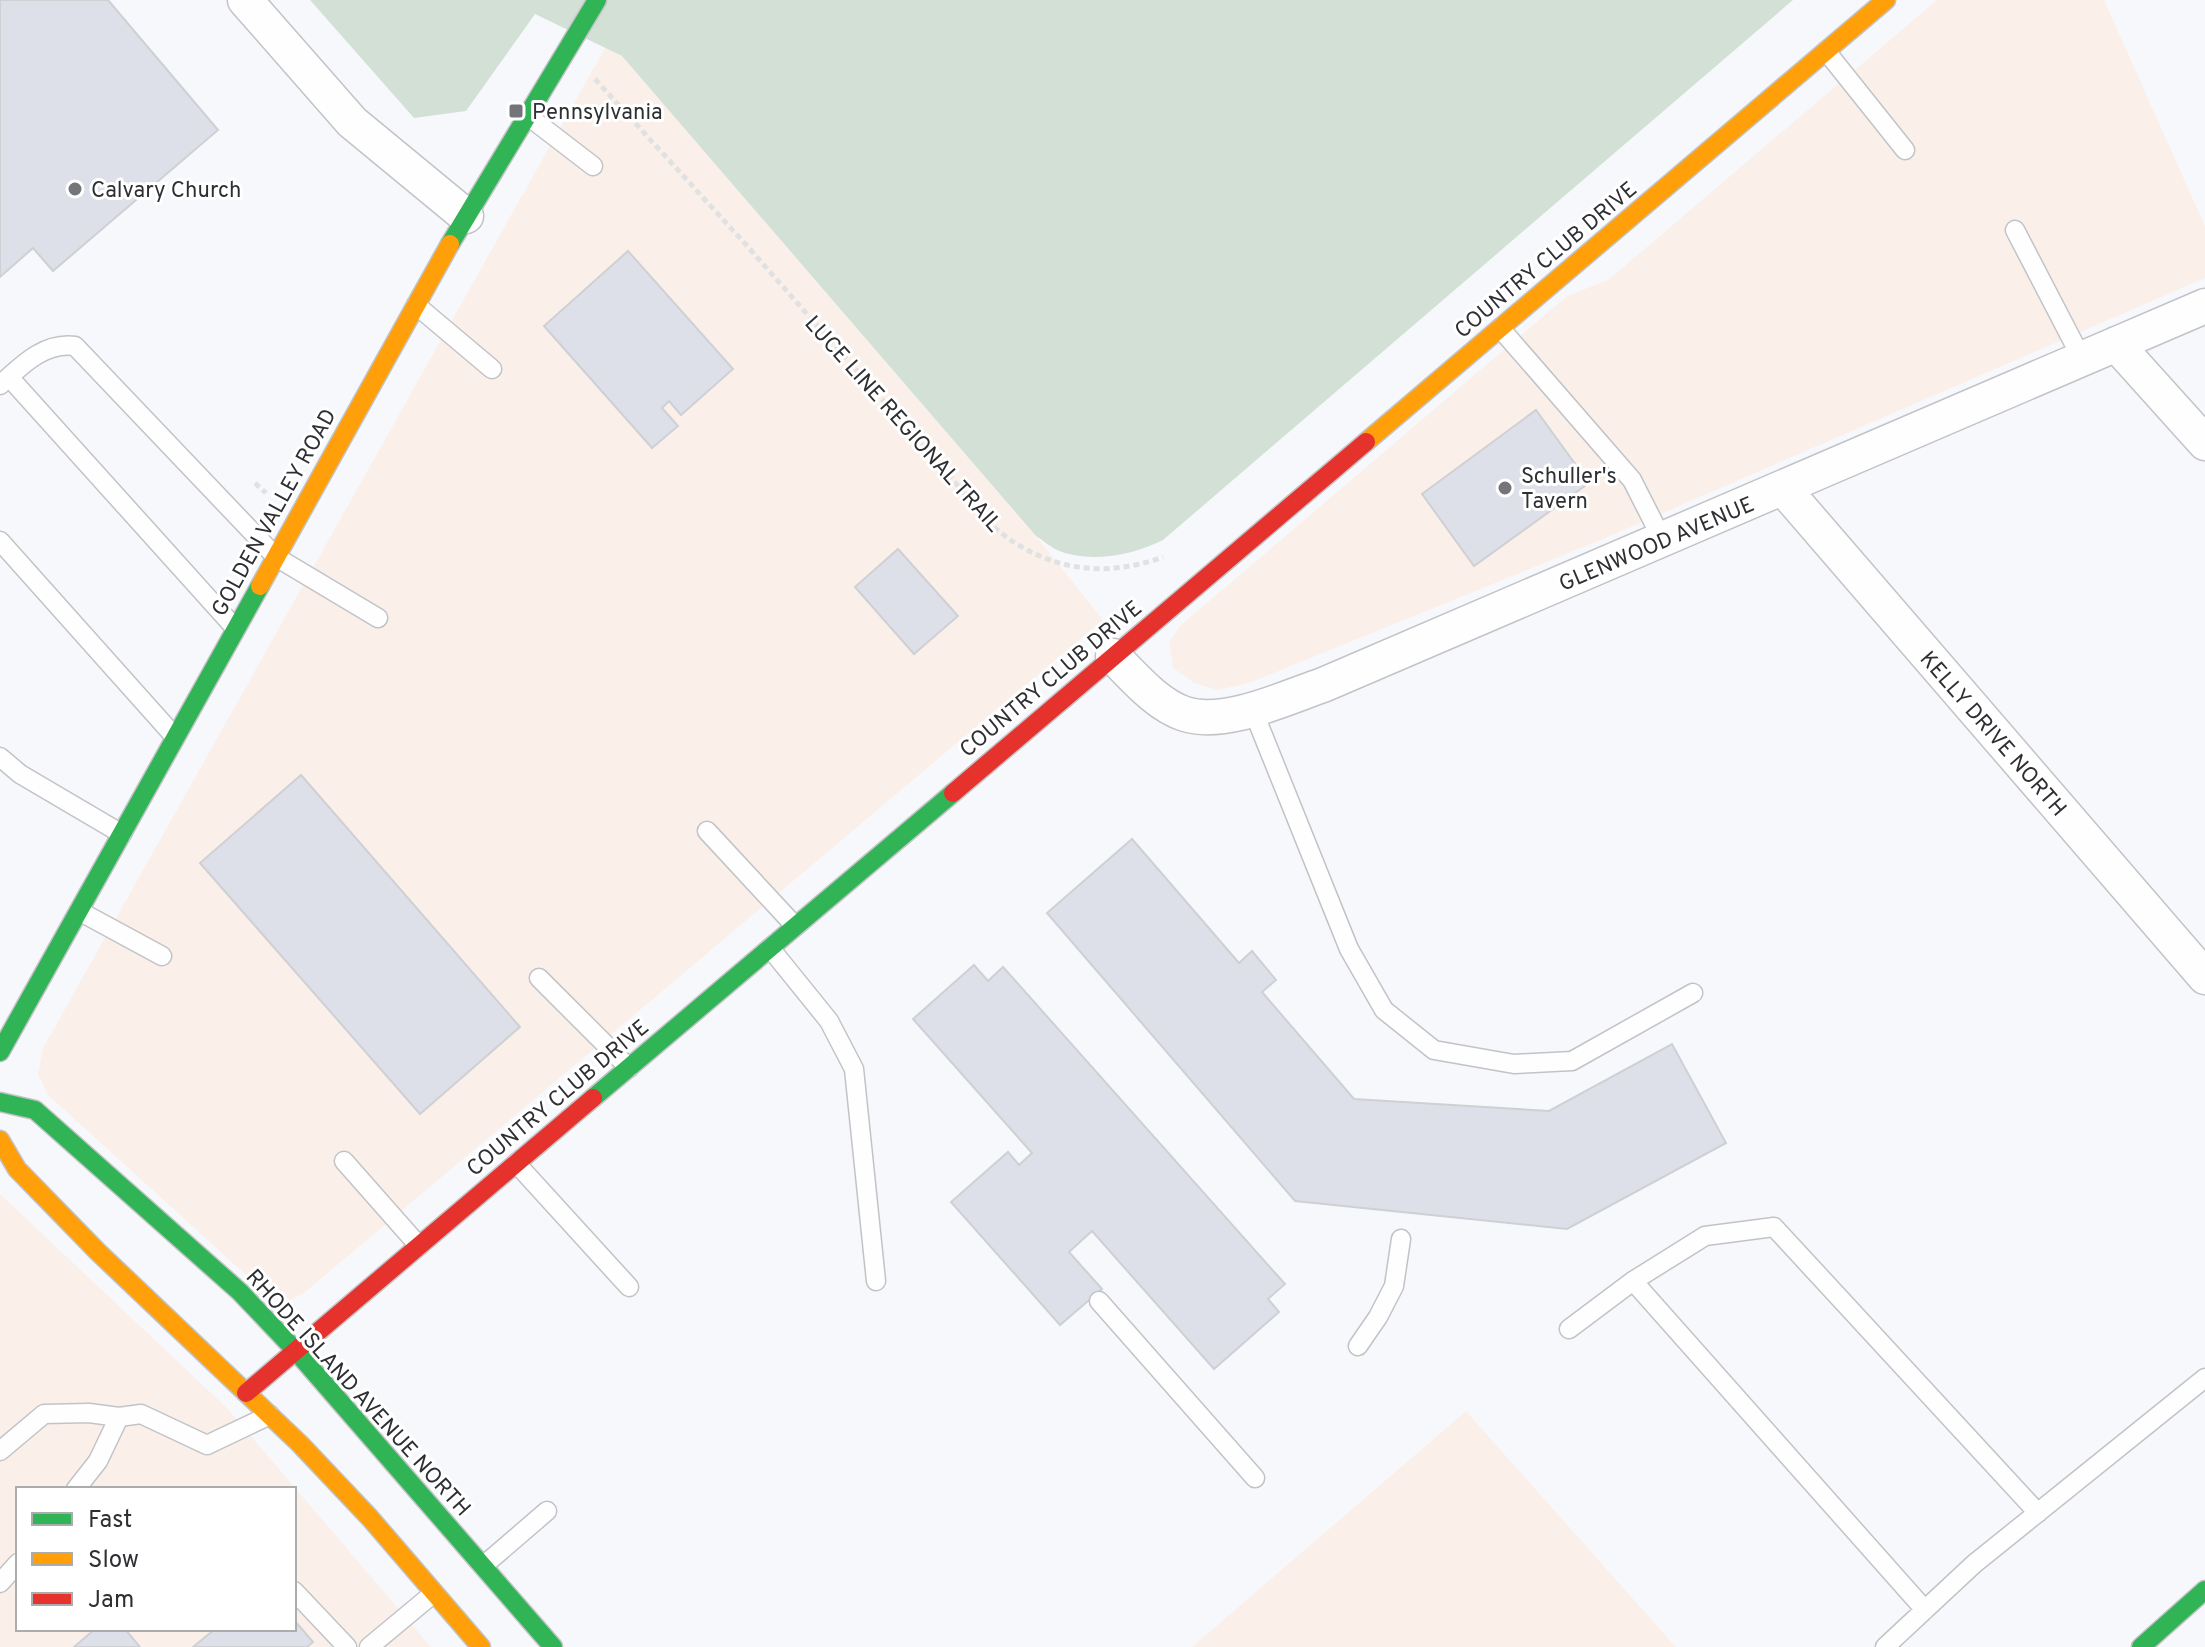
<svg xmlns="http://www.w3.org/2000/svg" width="2205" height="1647" font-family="Overpass,sans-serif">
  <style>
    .commercial { fill: #faf0e9; fill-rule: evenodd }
    .green { fill: #d2e0d6 }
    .building { fill: #dee0e9; stroke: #cfd0d4; stroke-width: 2 }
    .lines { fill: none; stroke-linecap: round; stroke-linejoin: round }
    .lane-casing { stroke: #c2c3c7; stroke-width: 21 }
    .street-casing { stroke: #c2c3c7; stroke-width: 37 }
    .fast-casing { stroke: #c2c3c7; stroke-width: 21 }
    .slow-casing { stroke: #c2c3c7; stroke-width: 21 }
    .jam-casing { stroke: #c2c3c7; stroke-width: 21 }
    .path { stroke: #e1e1e2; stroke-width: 5; stroke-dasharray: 6 4; stroke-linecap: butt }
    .lane { stroke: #fefeff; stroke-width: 18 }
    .street { stroke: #fefeff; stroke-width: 34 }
    .fast { stroke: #30b455; stroke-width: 18 }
    .slow { stroke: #ff9f0a; stroke-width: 18 }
    .jam { stroke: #e5322d; stroke-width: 18 }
    .poi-dot { fill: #747579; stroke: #fff; stroke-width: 3 }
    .labels { text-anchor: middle; stroke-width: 6; stroke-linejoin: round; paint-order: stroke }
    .poi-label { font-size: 22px; fill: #2e2f32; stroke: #fff; text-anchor: start }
    .street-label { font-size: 22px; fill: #2e2f32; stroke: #fff }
  </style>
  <rect width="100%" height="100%" fill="#f7f8fc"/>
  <!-- commercial -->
  <path class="commercial" d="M1937,0h167l101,226v52l-609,264 -347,141 -31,7 -24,-7 -21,-15 -4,-26 12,-17 386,-329 41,-16z
    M605,48l17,8 414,480 67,84 -799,673 -15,8 -21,-6 -220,-200 -10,-21 5,-26z
    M0,1194l226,213 205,240h-431zM18,1489h276v140h-276z
    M1466,1411l210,236h-484z"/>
  <!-- green -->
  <path class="green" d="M310,0h1483l-630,540c-30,15 -73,24 -106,10 -7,-3 -14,-10 -21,-14l-414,-480 -87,-42 -69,97 -52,7z"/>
  <!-- building -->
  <path class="building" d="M0,0h108l110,130 -165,141 -20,-23 -33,29z
    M628,251l105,118 -52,46 -12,-14 -7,7 16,18 -26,22 -108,-122z
    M1536,410l53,73 -115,83 -52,-72z
    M898,549l60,67 -44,38 -59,-67z
    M301,775l219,252 -100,87 -220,-251z
    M1132,839l107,124 13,-12 24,29 -14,12 92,107 195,12 123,-67 54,99 -159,86 -272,-28 -248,-288z
    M974,965l14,16 15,-14 282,317 -17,15 11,13 -65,57 -122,-138 -23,21 33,37 -42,36 -109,-123 57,-50 11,13 13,-12 -119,-134z
    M294,1620l19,22 -6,5h-114l22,-18h79z
    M95,1629h30l15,18h-66z"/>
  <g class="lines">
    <defs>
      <path id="lane" d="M1826,51l79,99
        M528,116l65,50
        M2015,230l67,129
        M416,305l76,64
        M1500,328l132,152 30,59
        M9,377l227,252
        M0,385c22,-20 44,-43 75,-39l201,211 102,61
        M0,541l175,196
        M1252,708l97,241 35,61 50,40 80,14 58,-3 121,-68
        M0,757l20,17 102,60
        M707,831l88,95
        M79,911l83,45
        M770,948l59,73 25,48 22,212
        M539,978l90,90
        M344,1161l75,85
        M516,1163l113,124
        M1633,1281l292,329
        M1099,1301l156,177
        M1569,1329l64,-48 72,-45 69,-9 264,286
        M1358,1346l20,-29 16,-31 7,-47
        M0,1451l44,-37 45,-1 30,4 22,-3 66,31 63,-30
        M76,1489l22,-28 21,-44
        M483,1566l64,-55
        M0,1583l18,-20
        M294,1591l53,56
        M369,1647l65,-54
        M1885,1647l89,-83 231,-186"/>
      <path id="street" d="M245,0l107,122 114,94
        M2116,344l89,99
        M1783,488l422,489
        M1113,656c20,20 44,49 72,58 39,13 100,-16 138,-29l882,-379"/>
      <path id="fast" d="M450,244l147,-244
        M0,1052l260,-466
        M593,1098l360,-305
        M0,1102l35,8 205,182 56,59 257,296
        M2141,1647l64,-57"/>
      <path id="slow" d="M1366,442l520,-442
        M260,586l190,-342
        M0,1140l17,29 81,83 202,192 70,74 111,129"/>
      <path id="jam" d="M953,793l413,-351
        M246,1393l347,-295"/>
    </defs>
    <!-- lane casing -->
    <use href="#lane" class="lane-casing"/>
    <!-- street casing -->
    <use href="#street" class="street-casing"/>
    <!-- fast casing -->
    <use href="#fast" class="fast-casing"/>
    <!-- slow casing -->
    <use href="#slow" class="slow-casing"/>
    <!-- jam casing -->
    <use href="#jam" class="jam-casing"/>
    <!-- path -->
    <path class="path" d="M595,79l154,169 247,281c50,41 106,50 167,28
      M255,483l11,10"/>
    <!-- lane -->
    <use href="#lane" class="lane"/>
    <!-- street -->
    <use href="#street" class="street"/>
    <!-- fast -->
    <use href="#fast" class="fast"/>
    <!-- slow -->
    <use href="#slow" class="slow"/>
    <!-- jam -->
    <use href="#jam" class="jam"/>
  </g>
  <!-- markers -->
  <g class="poi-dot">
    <rect x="508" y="103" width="16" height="16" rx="4"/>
    <circle cx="75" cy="189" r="8"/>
    <circle cx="1505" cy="488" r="8"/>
  </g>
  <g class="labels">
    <!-- poi labels -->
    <g class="poi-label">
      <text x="532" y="119">Pennsylvania</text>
      <text x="91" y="197">Calvary Church</text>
      <text x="1521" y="483">Schuller's<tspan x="1521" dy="25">Tavern</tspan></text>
    </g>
    <!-- street labels -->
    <g class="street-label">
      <text transform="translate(1545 259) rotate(-40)" y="8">COUNTRY CLUB DRIVE</text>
      <text transform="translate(904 423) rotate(48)" y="8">LUCE LINE REGIONAL TRAIL</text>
      <text transform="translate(273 512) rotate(-61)" y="8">GOLDEN VALLEY ROAD</text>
      <text transform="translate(1656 543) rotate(-23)" y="8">GLENWOOD AVENUE</text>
      <text transform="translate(1050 678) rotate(-40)" y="8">COUNTRY CLUB DRIVE</text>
      <text transform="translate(1994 733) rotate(49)" y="8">KELLY DRIVE NORTH</text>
      <text transform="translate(557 1097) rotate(-40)" y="8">COUNTRY CLUB DRIVE</text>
      <text transform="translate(359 1392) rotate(48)" y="8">RHODE ISLAND AVENUE NORTH</text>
    </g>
  </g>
  <!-- legend -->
  <rect x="16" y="1487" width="280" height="144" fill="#ffffff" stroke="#abacad" stroke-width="2"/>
  <rect x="32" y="1513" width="40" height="12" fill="#30b455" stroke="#abacad" stroke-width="2"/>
  <text x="88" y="1527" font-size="24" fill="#2e2f32">Fast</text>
  <rect x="32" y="1553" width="40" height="12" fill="#ff9f0a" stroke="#abacad" stroke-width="2"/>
  <text x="88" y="1567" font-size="24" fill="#2e2f32">Slow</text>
  <rect x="32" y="1593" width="40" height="12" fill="#e5322d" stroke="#abacad" stroke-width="2"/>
  <text x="88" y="1607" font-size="24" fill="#2e2f32">Jam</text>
</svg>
